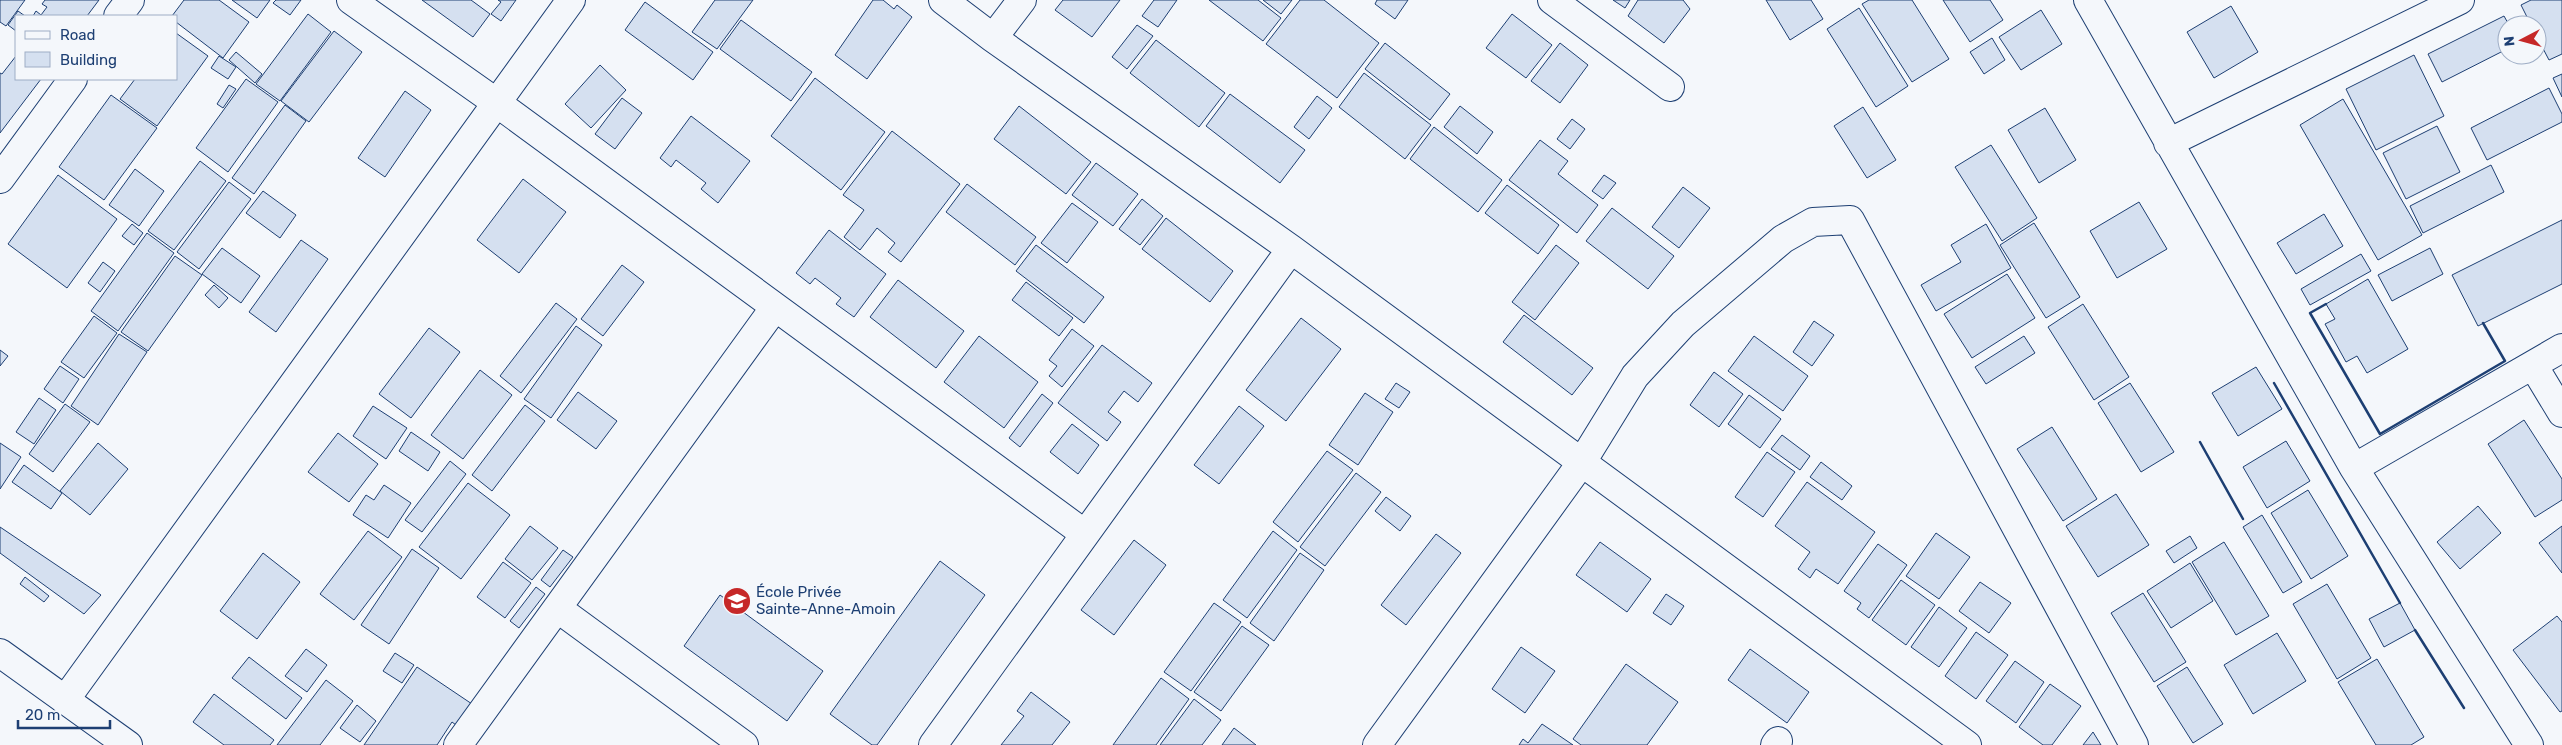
<svg xmlns="http://www.w3.org/2000/svg" width="2562" height="745" font-family="Rubik,sans-serif">
  <style>
    .building { fill: #d5e0f0; stroke: #1d3f73 }
    .lines { fill: none; stroke-linecap: round; stroke-linejoin: round }
    .street-casing { stroke: #1d3f73; stroke-width: 30 }
    .primary-casing { stroke: #1d3f73; stroke-width: 30 }
    .street { stroke: #f4f7fb; stroke-width: 28 }
    .primary { stroke: #f4f7fb; stroke-width: 28 }
    .wall { stroke: #1d3f73; stroke-width: 2.5 }
    .labels { text-anchor: middle; stroke-width: 4; stroke-linejoin: round; paint-order: stroke }
    .poi-label { font-size: 15px; fill: #1d3f73; stroke: #f4f7fb; text-anchor: start }
  </style>
  <rect width="100%" height="100%" fill="#f4f7fb"/>
  <!-- building -->
  <path class="building" d="M0,0h25l-19,26 -6,-4z
    M45,0h54l-12,16h-54l3,-5 5,4 6,-8 -5,-3z
    M184,0h35l30,22 -26,36 -47,-36v-6h-4z
    M232,0h38l-13,18z
    M276,0h25l-11,15 -17,-12z
    M422,0h49l19,14 -17,23z
    M498,0h18l-15,21 -10,-7 10,-12z
    M715,0h38l-36,49 -25,-17z
    M873,0h10l11,9 3,-4 15,12 -45,62 -32,-24z
    M1063,0h57l-28,37 -37,-27z
    M1154,0h23l-19,27 -16,-11z
    M1209,0h49l23,18 -18,23z
    M1263,0h29l-11,14z
    M1300,0h24l55,43 -42,55 -71,-54z
    M1377,0h31l-13,19 -20,-15z
    M1613,0h17l-5,8z
    M1638,0h45l7,9 -26,34 -36,-27z
    M1766,0h45l12,19 -33,21z
    M1869,0h43l37,59 -37,23 -50,-78z
    M1943,0h47l13,20 -33,22z
    M2531,0h31v54l-13,6 -12,-23v-12h-6l-10,-20z
    M645,2l68,50 -20,28 -68,-50z
    M2231,6l27,46 -44,26 -27,-46z
    M1859,8l49,78 -32,21 -49,-78z
    M2041,10l21,34 -41,26 -22,-33z
    M18,11l7,5h-9v15l-8,-6z
    M308,14l23,18 -51,69 -24,-17z
    M1512,14l40,31 -26,33 -40,-30z
    M2504,16l5,9 -2,24 -65,33 -14,-28z
    M741,20l71,52 -21,29 -71,-52z
    M1137,25l16,11 -26,33 -15,-12z
    M334,31l28,21 -53,70 -28,-21z
    M176,33l32,23 -51,70 -37,-27 15,-20h41z
    M1992,38l13,22 -21,14 -14,-22z
    M1156,40l69,53 -26,34 -69,-54z
    M1385,43l65,51 -20,26 -65,-51z
    M1560,43l28,22 -28,38 -29,-22z
    M236,52l26,22 -7,9 -26,-23z
    M2414,55l30,61 -68,34 -30,-61z
    M16,56v23h25l-41,54v-60l2,1z
    M219,56l17,11 -8,12 -17,-11z
    M600,65l26,25 -35,38 -26,-24z
    M1364,73l67,52 -26,34 -66,-52z
    M2562,74v23l-9,-19z
    M815,78l70,54 -44,58 -70,-54z
    M246,79l32,23 -50,70 -32,-24z
    M229,85l7,4 -13,19 -6,-4z
    M2549,88l13,26v8l-75,38 -16,-32z
    M405,91l26,19 -46,67 -27,-19z
    M1230,94l75,56 -25,33 -74,-57z
    M111,95l46,33 -53,72 -45,-33z
    M1317,96l15,12 -23,31 -15,-12z
    M622,98l20,15 -27,36 -20,-15z
    M2343,99l79,136 -44,25 -78,-135z
    M285,105l21,16 -52,73 -22,-16z
    M1019,106l72,56 -25,32 -72,-55z
    M1460,106l33,26 -16,22 -33,-27z
    M1863,107l33,53 -29,18 -33,-52z
    M2045,108l31,52 -37,23 -31,-53z
    M691,116l59,45 -32,42 -17,-14 5,-6 -30,-23 -5,7 -11,-9z
    M1572,119l13,10 -15,20 -13,-10z
    M2437,126l23,46 -54,27 -23,-46z
    M1434,127l68,53 -24,32 -68,-53z
    M892,131l68,53 -59,78 -13,-10 7,-9 -18,-15 -17,22 -16,-13 20,-27 -21,-15z
    M1540,140l28,21 -10,13 40,31 -21,28 -68,-53z
    M1991,145l46,73 -35,23 -47,-74z
    M200,161l26,20 -52,69 -26,-19z
    M1096,163l42,31 -25,32 -41,-31z
    M2491,165l13,27 -81,41 -13,-27z
    M135,169l29,22 -25,35 -30,-21z
    M58,175l59,44 -50,69 -59,-44z
    M1604,175l12,8 -13,16 -11,-8z
    M523,179l43,33 -47,61 -42,-33z
    M229,182l22,17 -52,70 -22,-17z
    M967,184l69,53 -21,28 -69,-53z
    M1507,185l52,40 -21,29 -53,-41z
    M1683,187l27,21 -31,40 -27,-21z
    M263,191l33,24 -16,23 -34,-25z
    M1142,199l21,17 -23,29 -21,-16z
    M2139,202l28,47 -50,29 -27,-47z
    M1072,203l26,19 -31,41 -26,-20z
    M1612,208l62,48 -26,33 -62,-48z
    M2324,214l19,32 -47,28 -19,-31z
    M1166,218l67,53 -23,31 -68,-53z
    M2562,220v64l-84,42 -26,-51z
    M2034,223l46,74 -34,21 -46,-73z
    M132,224l11,9 -9,12 -12,-9z
    M1986,224l25,44 -75,43 -15,-26 40,-23 -10,-17z
    M829,230l57,44 -32,43 -18,-13 5,-6 -26,-20 -5,6 -14,-11z
    M147,233l27,20 -56,78 -27,-20z
    M301,240l27,19 -52,73 -27,-20z
    M1036,245l68,52 -20,26 -68,-52z
    M1556,245l23,18 -44,57 -23,-18z
    M222,248l38,28 -19,27 -39,-29z
    M2430,248l13,26 -51,27 -14,-26z
    M2361,254l10,17 -61,34 -9,-16z
    M175,256l27,19 -54,76 -27,-19z
    M103,262l12,9 -15,21 -12,-9z
    M622,265l22,17 -41,54 -22,-17z
    M2007,274l28,44 -63,40 -28,-44z
    M2368,279l40,70 -41,24 -10,-17 -11,6 -21,-38 10,-5 -9,-15z
    M898,280l66,51 -28,37 -66,-51z
    M1026,282l47,36 -14,18 -47,-36z
    M214,285l14,13 -9,10 -14,-13z
    M556,303l21,16 -56,74 -21,-17z
    M2083,304l46,73 -35,23 -46,-73z
    M1524,315l69,53 -21,27 -69,-53z
    M94,316l23,17 -33,45 -23,-16z
    M1301,318l40,31 -55,72 -40,-31z
    M1814,321l20,14 -22,31 -19,-14z
    M576,326l26,19 -51,73 -27,-19z
    M429,328l31,24 -49,66 -32,-24z
    M1072,329l22,17 -32,41 -13,-11 8,-10 -8,-6z
    M119,334l28,18 -49,73 -27,-19z
    M979,336l59,46 -34,46 -60,-46z
    M1754,336l54,40 -25,35 -55,-40z
    M2024,336l11,17 -49,31 -11,-17z
    M1102,345l50,38 -14,19 -14,-11 -16,21 13,10 -14,19 -49,-38z
    M0,350l8,6 -8,10z
    M60,366l19,13 -16,24 -19,-14z
    M2256,367l26,42 -44,27 -26,-43z
    M480,370l32,25 -49,64 -32,-24z
    M1714,372l29,22 -24,33 -29,-22z
    M1396,383l14,9 -11,16 -14,-9z
    M2130,383l44,69 -33,20 -43,-69z
    M578,392l39,29 -21,28 -39,-29z
    M1365,393l28,19 -35,53 -29,-20z
    M1042,394l11,9 -33,44 -11,-9z
    M1749,395l32,24 -21,29 -32,-24z
    M39,398l17,12 -22,34 -18,-12z
    M65,404l25,18 -37,50 -24,-18z
    M525,405l20,16 -53,70 -20,-16z
    M373,406l34,22 -21,31 -33,-23z
    M1239,406l25,20 -45,58 -25,-19z
    M2524,420l38,59v21l-27,17 -47,-73z
    M1072,424l27,21 -21,29 -28,-22z
    M2052,427l45,72 -34,22 -46,-72z
    M411,432l29,20 -12,19 -29,-20z
    M338,433l40,31 -29,38 -41,-30z
    M1782,435l28,21 -10,14 -29,-21z
    M2286,441l24,40 -43,27 -24,-41z
    M0,443l21,14 -21,32z
    M98,443l30,26 -38,46 -30,-24z
    M1327,451l26,19 -55,72 -25,-20z
    M1767,452l28,20 -32,45 -28,-20z
    M450,461l16,13 -44,58 -17,-12z
    M1821,462l31,24 -10,14 -32,-23z
    M24,465l38,28 -11,16 -39,-27z
    M1356,473l25,19 -56,74 -25,-19z
    M1807,482l68,50 -37,52 -22,-15 -6,9 -12,-9 12,-17 -35,-26z
    M468,483l42,32 -49,64 -42,-32z
    M384,485l27,18 -23,35 -35,-23 13,-20 8,5z
    M2308,490l40,66 -37,23 -40,-66z
    M2116,494l33,51 -51,32 -32,-51z
    M1386,497l25,19 -11,15 -25,-20z
    M2478,506l23,27 -41,36 -23,-27z
    M2262,515l40,67 -19,11 -40,-66z
    M530,526l28,22 -26,32 -27,-21z
    M2562,526v47l-23,-30z
    M0,527l101,68 -17,19 -84,-61z
    M368,531l34,26 -48,63 -34,-26z
    M1273,531l24,19 -50,68 -24,-18z
    M1936,533l34,24 -31,42 -33,-23z
    M1436,534l25,19 -55,72 -25,-20z
    M2190,536l7,12 -23,15 -8,-12z
    M1134,540l32,25 -52,70 -33,-25z
    M1600,542l51,37 -24,33 -51,-37z
    M2224,542l45,74 -33,19 -44,-73z
    M1878,544l29,21 -38,53 -12,-9 4,-6 -17,-12z
    M412,549l27,19 -50,76 -28,-19z
    M563,550l10,7 -23,30 -9,-7z
    M263,553l37,29 -43,57 -37,-28z
    M1300,553l24,17 -50,71 -24,-18z
    M940,561l45,34 -108,150h-5l-42,-31z
    M503,562l28,21 -26,35 -28,-21z
    M2190,563l23,38 -42,27 -24,-37z
    M25,577l24,19 -5,6 -24,-18z
    M1901,580l34,25 -29,40 -34,-25z
    M1980,582l31,21 -22,30 -30,-22z
    M2327,584l44,74 -34,21 -44,-75z
    M536,587l9,7 -26,34 -9,-7z
    M2143,593l43,69 -32,20 -43,-69z
    M1666,594l18,12 -13,19 -18,-12z
    M720,595l103,76 -36,50 -103,-75z
    M1214,603l27,19 -50,69 -27,-19z
    M2400,603l15,27 -31,17 -15,-28z
    M1939,607l28,21 -28,39 -28,-20z
    M2557,616l5,6v89l-2,1 -47,-62z
    M1242,626l27,19 -48,66 -27,-19z
    M1976,632l32,23 -32,44 -31,-23z
    M2277,633l29,48 -53,33 -29,-49z
    M1521,647l34,24 -30,42 -33,-24z
    M306,649l21,16 -20,27 -22,-16z
    M1750,649l59,43 -22,31 -59,-43z
    M395,653l19,12 -12,18 -19,-12z
    M249,657l53,41 -16,21 -54,-41z
    M2377,659l47,78 -13,8h-35l-38,-63z
    M2015,661l29,21 -28,41 -30,-22z
    M1626,664l52,38 -31,43h-66l-8,-6z
    M417,667l58,39 -15,22 -8,-6 -15,23h-73z
    M2187,667l36,57 -30,19 -36,-57z
    M1161,678l28,21 -33,46h-43z
    M326,680l27,21 -33,44h-43z
    M2050,684l31,22 -29,39h-9l-24,-18z
    M1031,692l39,30 -18,23h-51l23,-29 -7,-5z
    M214,694l60,46 -4,5h-46l-31,-23z
    M1194,699l27,21 -19,25h-42z
    M357,705l19,16 -16,21 -20,-14z
    M1542,724l31,21h-54l4,-6 5,4z
    M1234,728l22,17h-34z
    M2093,732l8,13h-18z"/>
  <g class="lines">
    <defs>
      <path id="street" d="M351,0l146,103 588,431
        M943,0l50,38 298,211 676,496
        M1552,0l118,87
        M2088,0l266,468 175,277
        M118,16l12,-16
        M993,38l29,-38
        M2168,143l292,-143
        M0,179l73,-100
        M2533,365l29,48
        M2354,468l208,-120
        M557,608l187,137
        M65,700l506,-700
        M458,745l317,-438
        M933,745l358,-496
        M1377,745l205,-283 53,-86 48,-52 100,-85 30,-17 37,-2 284,525
        M1775,745l3,-4"/>
      <path id="primary" d="M0,653l128,92"/>
    </defs>
    <!-- street casing -->
    <use href="#street" class="street-casing"/>
    <!-- primary casing -->
    <use href="#primary" class="primary-casing"/>
    <!-- street -->
    <use href="#street" class="street"/>
    <!-- primary -->
    <use href="#primary" class="primary"/>
    <!-- wall -->
    <path class="wall" d="M2326,304l-16,9 70,121 125,-73 -22,-38
      M2274,383l126,220
      M2200,442l43,77
      M2415,630l49,78"/>
  </g>
  <!-- icons -->
  <defs>
    <symbol id="school-disc" viewBox="-11 -11 22 22"><circle r="9.5" fill="#c62828" stroke="#f4f7fb"/><path d="M0-5L7-2L0 1L-7-2ZM-4 1L0 2.5L4 1V4Q0 6-4 4Z" fill="#fff"/></symbol>
  </defs>
  <g fill-rule="evenodd">
    <use href="#school-disc" x="721" y="585" width="32" height="32"/>
  </g>
  <g class="labels">
    <!-- poi labels -->
    <g class="poi-label">
      <text x="756" y="597">École Privée<tspan x="756" dy="17">Sainte-Anne-Amoin</tspan></text>
    </g>
  </g>
  <!-- legend -->
  <rect x="15" y="15" width="162" height="65" fill="#f4f7fb" stroke="#9eadc5"/>
  <rect x="25" y="31" width="25" height="8" fill="#f4f7fb" stroke="#9eadc5"/>
  <text x="60" y="40" font-size="15" fill="#1d3f73">Road</text>
  <rect x="25" y="52" width="25" height="15" fill="#d5e0f0" stroke="#9eadc5"/>
  <text x="60" y="65" font-size="15" fill="#1d3f73">Building</text>
  <!-- north arrow -->
  <g transform="translate(2522 40) rotate(264)"><circle r="24" fill="#f4f7fb" stroke="#9eadc5"/>
  <path d="M0-4L9 19L0 12L-9 19Z" fill="#c62828"/>
  <text y="-8" font-size="14" font-weight="bold" text-anchor="middle" fill="#1d3f73">N</text>
  </g>
  <!-- scale -->
  <path d="M18 720v8h92v-8" fill="none" stroke="#1d3f73" stroke-width="2.5"/>
  <text x="25" y="720" font-size="15" fill="#1d3f73" stroke="#f4f7fb" stroke-width="4" paint-order="stroke">20 m</text>
</svg>
